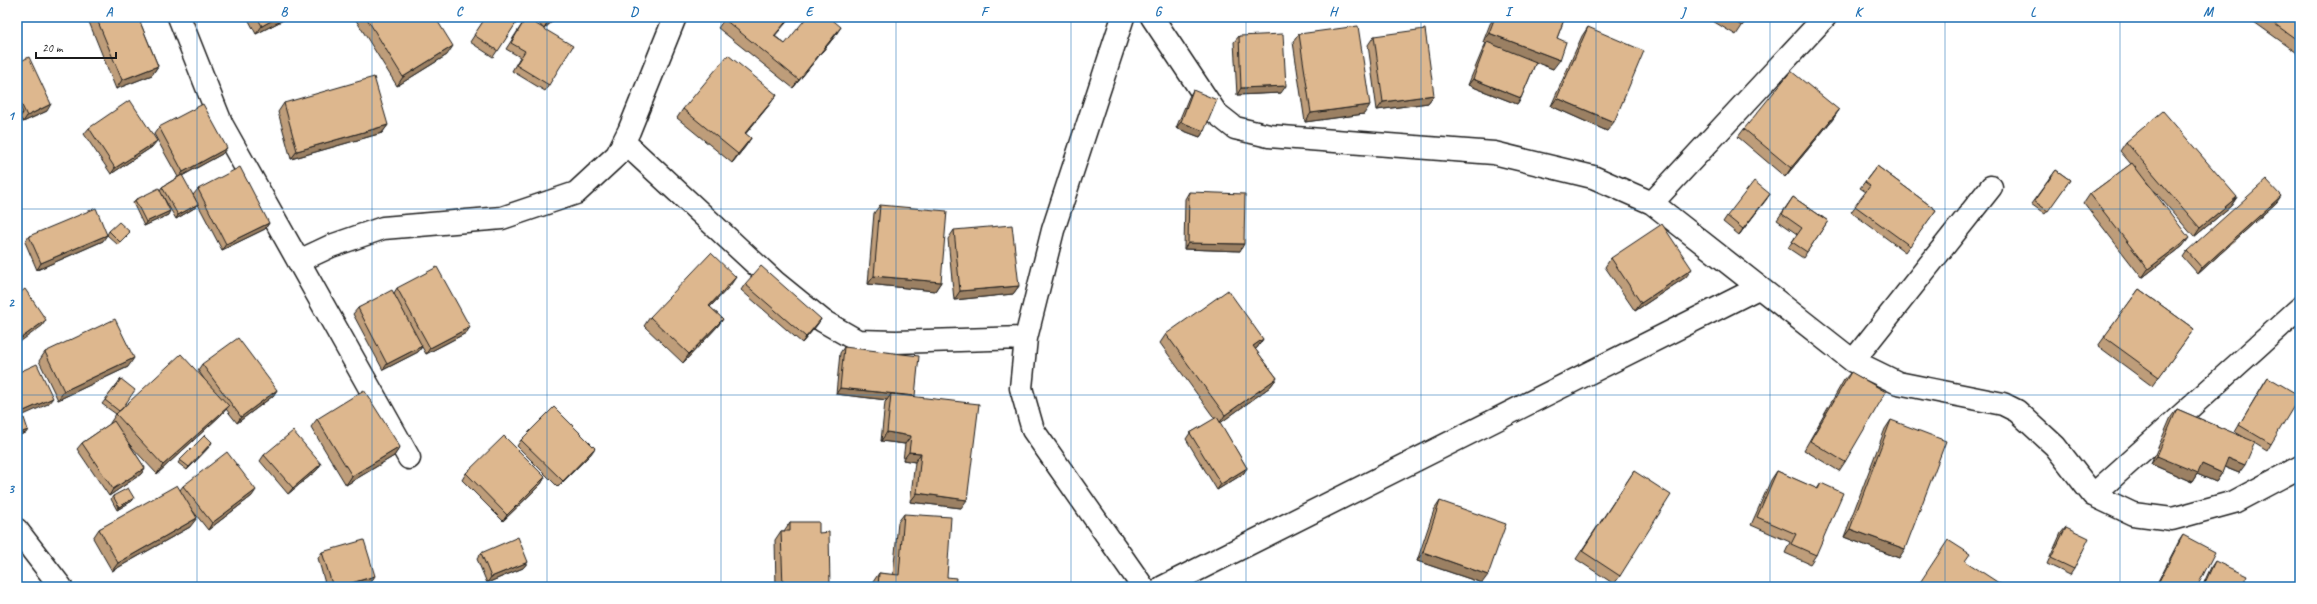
<svg xmlns="http://www.w3.org/2000/svg" width="2317" height="604" font-family="Caveat,sans-serif">
  <style>
    .lines { fill: none; stroke-linecap: round; stroke-linejoin: round }
    .minor-casing { stroke: #1c1c1c; stroke-width: 25 }
    .minor { stroke: #fff; stroke-width: 22 }
    .wall { fill: #be9d7a; stroke: #1c1c1c }
    .shaded-wall { fill: #9b8063; stroke: #1c1c1c }
    .building { fill: #ddb78e; stroke: #1c1c1c }
    .grid { fill: none; stroke: #1f6fb2; stroke-width: 1; stroke-opacity: 0.55 }
    .neatline { fill: none; stroke: #1f6fb2; stroke-width: 1.5 }
    .grid-label { font-size: 13px; text-anchor: middle; font-weight: bold; fill: #1f6fb2 }
  </style>
  <rect width="100%" height="100%" fill="#fff"/>
  <filter id="ink" filterUnits="userSpaceOnUse"><feTurbulence type="fractalNoise" baseFrequency=".025" numOctaves="2"/><feDisplacementMap in="SourceGraphic" scale="8" xChannelSelector="R" yChannelSelector="G"/><feConvolveMatrix kernelMatrix="1 2 1 2 8 2 1 2 1" color-interpolation-filters="sRGB"/></filter>
  <g filter="url(#ink)">
    <g class="lines">
      <defs>
        <path id="minor" d="M179,17l43,108 187,333
          M1123,17l-70,213 -27,108 -5,50 12,42 110,157
          M1152,17l64,96 19,15 34,8 225,17 99,24 59,26 201,158 45,22 105,21 14,7 38,35 38,49 40,19 39,5 62,-17 66,-35
          M624,142l151,140 48,39 35,20 38,1 130,-4
          M1652,203l173,-186
          M299,261l32,-15 52,-18 119,-10 74,-25 41,-38 12,-24 46,-114
          M1853,361l138,-174
          M2093,495l207,-187
          M17,530l44,57
          M1163,587l595,-299"/>
      </defs>
      <!-- minor casing -->
      <use href="#minor" class="minor-casing"/>
      <!-- minor -->
      <use href="#minor" class="minor"/>
    </g>
    <!-- wall -->
    <path class="wall" d="M87,17h51l20,49 -6,9 -36,14z
      M247,17h42l-33,17z
      M354,17h81l12,38 -50,31z
      M486,17h34l-27,40 -23,-15z
      M533,17h24l-13,12z
      M726,17l49,19 10,8 50,-8 -42,52 -75,-60z
      M1494,17h71l-8,21 -4,31 -17,-7 -15,36 -4,6 -49,-19 15,-36 3,-6 -3,-1 7,-18z
      M1706,17h42l-12,18z
      M2247,17h53v38z
      M526,18l23,67 -4,6 -33,-20 8,-14 -14,-8z
      M1588,27l19,104 -56,-25 31,-70z
      M1299,34l65,80 -59,8 -12,-80z
      M1239,36l42,57 -44,2 -3,-53z
      M1374,36l60,59 -6,8 -51,7 -9,-65z
      M17,63l30,48 -24,11 -3,-5 -3,5z
      M1193,90l11,41 -4,6 -24,-9 13,-31z
      M284,103l104,22 -6,8 -91,26 -13,-47z
      M770,104l-25,30 6,4 -6,9 -13,16 -55,-45 6,-9z
      M1839,110l-6,9 -48,58 -47,-40 6,-8z
      M159,127l63,27 -40,22 14,31 -20,12 -15,-26 7,22 -24,11 -11,-23 2,-3 25,-10 2,-3 16,-10 -24,-43z
      M89,128l63,19 -41,27 -27,-40z
      M2126,142l111,55 -6,9 -37,31 -50,-58 39,67 -41,32 -58,-75 6,-9 41,-30 -11,-13z
      M1877,166l59,44 -31,42 -54,-40 15,-20 -6,-4z
      M2056,170l14,10 -25,34 -14,-10z
      M198,189l71,34 -4,6 -43,21 -29,-55z
      M1189,192l51,59 -56,-2 1,-50z
      M1770,194l-31,41 -16,-13 4,-6z
      M1793,197l35,24 -25,37 -15,-10 9,-14 -20,-14z
      M2277,202l-79,72 -15,-17 4,-6z
      M880,205l61,77 -6,9 -67,-7 6,-71z
      M954,230l65,56 -6,8 -59,6 -6,-61z
      M109,231l19,4 -10,10 -11,-10z
      M29,236l74,5 -66,29 -12,-28z
      M1611,258l75,19 -51,34 -30,-44z
      M745,284l76,35 -4,6 -15,18 -61,-53z
      M730,286l-20,21 13,12 -6,8 -34,36 -39,-37 6,-9z
      M397,288l73,39 -4,6 -40,21 -4,-7 -4,5 -35,18 -30,-56 5,-6 36,-15z
      M2139,289l55,40 -42,57 -54,-40z
      M1166,334l97,5 -6,9 -2,1 22,29 -7,9 -50,36 27,45 -4,6 -26,16 -31,-51 4,-6 25,-14 -55,-76z
      M844,347l71,49 46,112 -51,-6 5,-40 -12,-2 2,-16 -24,-3 4,-39 2,-2 -51,-6 4,-41z
      M45,352l83,15 -70,33 -19,-39z
      M202,364l75,26 -4,6 -36,27 -11,-14 -4,5 -65,60 -28,-30 16,24 -4,6 -32,22 -32,-47 5,-6 28,-19v-1l6,-9 -14,-10 19,-25 1,29 84,-26 -8,-12z
      M1851,372l-6,90 -6,9 -35,-21 40,-70z
      M2268,377l3,67 -4,7 -13,-8 -15,30 -15,-6 -2,6 -6,9 -19,-8 -5,8 -41,-18 20,-47 6,-8 70,30 -12,-7 29,-49z
      M317,419l83,28 -6,9 -48,29 -35,-58z
      M1891,420l8,138 -55,-21 41,-108z
      M521,440l70,14 -33,33 -41,-41z
      M210,446l-23,24 -9,-7 2,-3z
      M264,455l57,9 -4,6 -29,24 -28,-33z
      M1634,471l-14,105 -6,8 -38,-25z
      M1777,471l40,18 4,-6 -5,72 -6,9 -25,-11 5,-11 -39,-17 20,-45z
      M466,473l79,4 -4,7 -38,37 -41,-41z
      M183,486l69,10 -44,34 -19,-24 1,21 -78,44 -19,-33 6,-9 81,-39z
      M113,496l21,2 -2,3 -15,9 -6,-11z
      M1440,501l42,82 -65,-22 17,-51z
      M904,514l43,63 8,10h-83l1,-5 6,-9 14,2 5,-53z
      M790,522l29,11 11,54h-54l-1,-47 6,-9h3z
      M2066,527l8,42 -4,6 -23,-11 14,-31z
      M2183,535l14,52h-42l24,-46z
      M322,552l49,30 -16,5h-29l-8,-29z
      M481,553l47,9 -5,6 -36,15 -10,-24z
      M2215,561l27,26h-40l9,-20z"/>
    <!-- shaded-wall -->
    <path class="shaded-wall" d="M278,17h11l-33,17 6,-8z
      M554,17h3l-13,12 4,-7z
      M790,17h1l-23,27 6,-8z
      M1461,17h25l-2,3z
      M841,27l-6,9 -42,52 6,-8z
      M1489,33l71,27 -7,9 -70,-27z
      M453,46l-6,9 -50,31 6,-9z
      M158,66l-6,9 -36,14 6,-9z
      M1473,79l48,19 -4,6 -49,-19z
      M1286,86l-5,7 -44,2 4,-7z
      M777,95l-7,9 -31,38 6,-9z
      M1434,95l-6,8 -51,7 6,-8z
      M1557,98l57,24 -7,9 -56,-25z
      M51,104l-4,7 -24,11 4,-6z
      M1370,105l-6,9 -59,8 6,-9z
      M1839,110l-6,9 -48,58 6,-9z
      M23,113l-6,9v-6z
      M1181,122l23,9 -4,6 -24,-9z
      M388,125l-6,8 -91,26 6,-8z
      M751,138l-6,9 -13,16 6,-9z
      M157,141l-5,6 -41,27 4,-6z
      M227,148l-5,6 -44,24 5,-6z
      M1770,194l-4,6 -27,35 4,-6z
      M2281,196l-4,6 -79,72 4,-6z
      M2237,197l-6,9 -37,31 6,-9z
      M198,204l-2,3 -20,12 2,-4z
      M170,211l-2,4 -24,11 2,-4z
      M269,223l-4,6 -43,21 4,-6z
      M107,235l-4,6 -66,29 4,-7z
      M2189,238l-6,8 -41,32 6,-9z
      M1188,243l56,1 -4,7 -56,-2z
      M1692,269l-6,8 -51,34 6,-8z
      M874,276l67,6 -6,9 -67,-7z
      M736,277l-6,9 -27,28 6,-8z
      M1019,286l-6,8 -59,6 6,-9z
      M723,319l-6,8 -34,36 6,-9z
      M821,319l-4,6 -15,18 4,-6z
      M46,320l-4,6 -25,18v-3z
      M470,327l-4,6 -40,21 4,-6z
      M1263,339l-6,9 -10,7 6,-9z
      M422,346l-4,6 -35,18 4,-6z
      M134,358l-6,9 -70,33 6,-9z
      M1277,378l-7,9 -51,37 6,-9z
      M840,388l75,8 -24,-2 -4,6 -51,-6z
      M277,390l-4,6 -36,27 4,-6z
      M53,398l-5,6 -31,14v-4z
      M229,406l-7,8 -65,60 6,-9z
      M28,430l-2,3 -9,3v-2z
      M887,432l24,4 -6,8 -24,-3z
      M212,442l-2,4 -23,24 2,-3z
      M400,447l-6,9 -48,29 6,-9z
      M595,448l-4,6 -33,33 5,-6z
      M909,452l12,1 -6,9 -12,-2z
      M2157,456l45,8 20,9 -6,9 -19,-8 -5,8 -41,-18z
      M2228,458l17,7 -6,8 -17,-7z
      M321,464l-4,6 -29,24 5,-6z
      M145,468l-4,6 -32,22 4,-7z
      M1247,468l-4,6 -26,16 4,-6z
      M545,477l-4,7 -38,37 4,-6z
      M256,490l-4,6 -44,34 4,-7z
      M917,493l50,7 -6,8 -51,-6z
      M134,498l-2,3 -15,9 2,-3z
      M197,518l-7,9 -78,44 6,-8z
      M1850,529l55,20 -6,9 -55,-21z
      M1423,552l65,23 -6,8 -65,-22z
      M528,562l-5,6 -36,15 4,-6z
      M375,576l-4,6 -16,5h-17z"/>
    <!-- building -->
    <path class="building" d="M96,17h42l20,49 -36,14z
      M257,17h21l-16,9z
      M366,17h69l18,29 -50,31z
      M486,17h34l-22,34 -24,-16z
      M543,17h11l-6,5z
      M726,17h64l-16,19 11,8 22,-27h22l12,10 -42,53 -75,-61z
      M1495,17h6l2,1v-1h62l-8,21 9,4 -6,18 -71,-27z
      M1727,17h21l-6,9z
      M2265,17h35v25z
      M526,18l47,28 -24,39 -33,-20 9,-14 -14,-8z
      M1358,26l12,79 -59,8 -12,-79z
      M1588,27l56,24 -30,71 -57,-24z
      M1425,29l9,66 -51,7 -9,-66z
      M1283,34l3,52 -45,2 -2,-52z
      M1487,42l49,20 -15,36 -48,-19z
      M728,55l49,40 -32,38 6,5 -13,16 -55,-45z
      M29,57l22,47 -24,12 -10,-21v-32z
      M1791,71l48,39 -48,58 -47,-39z
      M374,77l14,48 -91,26 -13,-48z
      M1193,90l24,10 -13,31 -23,-9z
      M17,99l6,14 -6,3z
      M130,100l27,41 -42,27 -26,-40z
      M203,104l24,44 -44,24 -24,-45z
      M2163,111l74,86 -37,31 -74,-86z
      M2132,163l57,75 -41,31 -58,-75z
      M1877,166l59,44 -26,36 -55,-40 15,-20 -5,-4z
      M240,167l29,56 -43,21 -28,-55z
      M2056,170l14,10 -22,31 -14,-10z
      M182,175l16,29 -20,11 -16,-28z
      M2266,180l15,16 -79,72 -15,-17z
      M1754,181l16,13 -27,35 -16,-13z
      M159,188l11,23 -24,11 -11,-22z
      M1189,192l56,2 -1,50 -56,-1z
      M1793,197l35,24 -21,31 -15,-10 10,-14 -20,-14z
      M880,205l67,6 -6,71 -67,-6z
      M96,208l11,27 -66,28 -12,-27z
      M119,222l11,10 -10,10 -11,-11z
      M1662,224l30,45 -51,34 -30,-45z
      M1012,225l7,61 -59,5 -6,-61z
      M711,253l25,24 -27,29 14,13 -34,35 -39,-37z
      M761,266l60,53 -15,18 -61,-53z
      M437,267l33,60 -40,21 -33,-60z
      M25,289l21,31 -29,21v-46z
      M2139,289l55,40 -35,48 -55,-40z
      M392,290l30,56 -35,18 -29,-56z
      M1228,290l35,49 -10,7 24,32 -52,37 -59,-81z
      M115,319l19,39 -70,33 -19,-39z
      M238,338l39,52 -36,27 -39,-53z
      M844,347l75,9 -4,40 -75,-8z
      M181,354l48,52 -66,59 -47,-51z
      M37,364l16,34 -36,16v-41z
      M1851,372l35,20 -41,70 -35,-21z
      M2268,377l32,19 -29,48 -32,-19z
      M121,379l14,11 -13,19 -3,2 -14,-11z
      M364,390l36,57 -48,29 -35,-57z
      M891,394l88,10 -12,96 -50,-7 4,-40 -12,-1 2,-16 -24,-4z
      M554,407l41,41 -32,33 -42,-41z
      M2177,409l78,33 -10,23 -17,-7 -6,15 -20,-9 -4,9 -41,-17z
      M1217,417l30,51 -26,16 -31,-51z
      M24,418l4,12 -11,4v-14z
      M1891,420l55,21 -41,108 -55,-20z
      M114,421l31,47 -32,21 -31,-46z
      M293,431l28,33 -28,24 -29,-33z
      M205,435l7,7 -23,25 -9,-7z
      M504,436l41,41 -38,38 -41,-42z
      M227,452l29,38 -44,33 -29,-37z
      M1634,471l37,24 -51,81 -38,-25z
      M1777,471l41,18 3,-6 22,10 -27,62 -25,-11 5,-10 -39,-17z
      M177,485l20,33 -79,45 -19,-34z
      M128,488l6,10 -15,9 -6,-11z
      M1440,501l66,23 -18,51 -65,-23z
      M904,514l47,3 -4,60 9,1 -1,9h-77l1,-14 20,2z
      M790,522h29v11l10,-1 1,55h-47l-2,-56h9z
      M2066,527l23,11 -15,31 -23,-11z
      M2183,535l32,17 -18,35h-41z
      M518,537l10,25 -37,15 -10,-24z
      M364,540l11,36 -37,11h-5l-11,-35z
      M1948,540l22,14 -5,7 40,26h-88z
      M2215,561l32,15 -5,11h-39z
      M2252,580l14,7h-18z"/>
  </g>
  <!-- grid -->
  <path class="grid" d="M197,17v570M372,17v570M547,17v570M721,17v570M896,17v570M1071,17v570M1246,17v570M1421,17v570M1596,17v570M1770,17v570M1945,17v570M2120,17v570M17,209h2283M17,395h2283"/>
  <!-- margin -->
  <rect width="2317" height="604" fill="none" stroke="#fff" stroke-width="44"/>
  <!-- scale -->
  <path d="M36 52v6h80v-6" fill="none" stroke="#1c1c1c" stroke-width="2"/>
  <text x="42" y="52" font-size="12" fill="#1c1c1c" stroke="#ffffff" stroke-width="3" paint-order="stroke">20 m</text>
  <rect x="22" y="22" width="2273" height="560" class="neatline"/>
  <g class="grid-label">
    <text x="109" y="16">A</text>
    <text x="284" y="16">B</text>
    <text x="459" y="16">C</text>
    <text x="634" y="16">D</text>
    <text x="809" y="16">E</text>
    <text x="984" y="16">F</text>
    <text x="1158" y="16">G</text>
    <text x="1333" y="16">H</text>
    <text x="1508" y="16">I</text>
    <text x="1683" y="16">J</text>
    <text x="1858" y="16">K</text>
    <text x="2033" y="16">L</text>
    <text x="2208" y="16">M</text>
    <text x="11" y="120">1</text>
    <text x="11" y="307">2</text>
    <text x="11" y="493">3</text>
  </g>
</svg>
